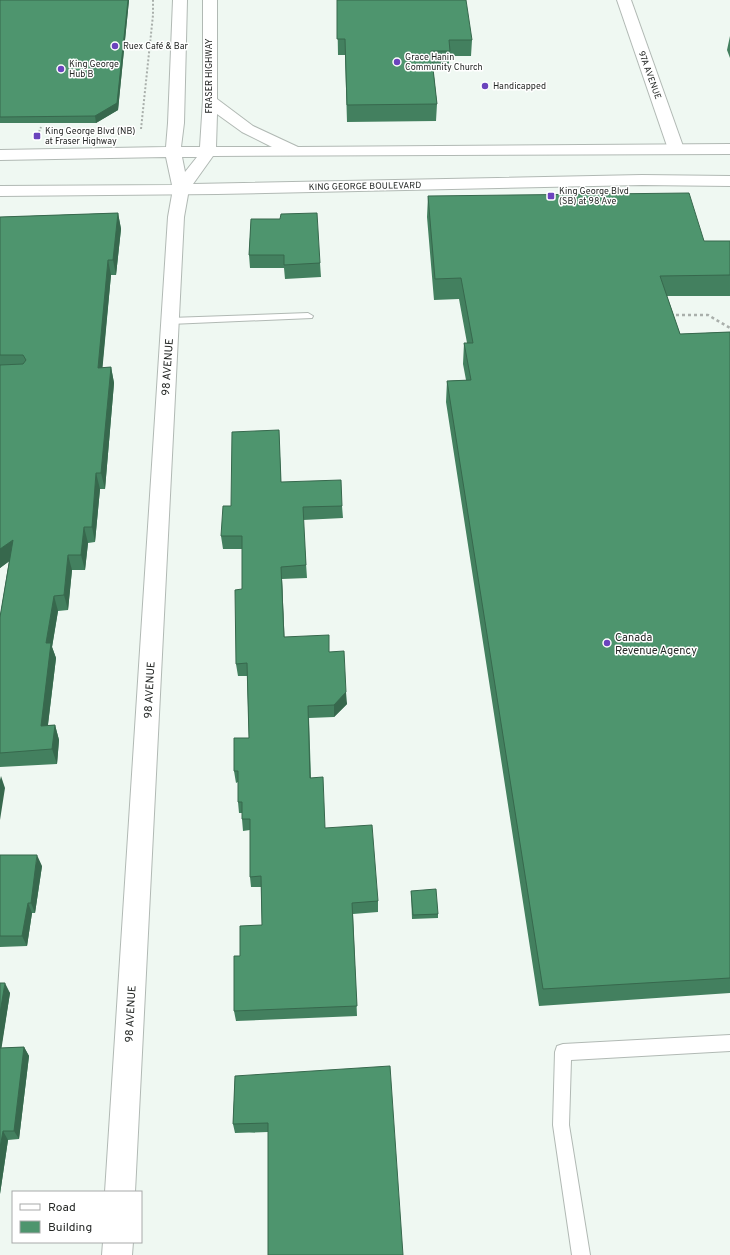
<svg xmlns="http://www.w3.org/2000/svg" width="730" height="1255" font-family="Overpass,sans-serif">
  <style>
    .lines { fill: none; stroke-linecap: round; stroke-linejoin: round }
    .lane-casing { stroke: #b1b9b4; stroke-width: 2 }
    .street-casing { stroke: #b1b9b4; stroke-width: 2 }
    .secondary-casing { stroke: #b1b9b4; stroke-width: 2 }
    .primary-casing { stroke: #b1b9b4; stroke-width: 2 }
    .path-far1 { stroke: #a9afab; stroke-width: 2; stroke-dasharray: 2 2; stroke-linecap: butt }
    .path { stroke: #a9afab; stroke-width: 2.5; stroke-dasharray: 3 3; stroke-linecap: butt }
    .lane { fill: #fff; fill-rule: evenodd }
    .street { fill: #fff; fill-rule: evenodd }
    .secondary { fill: #fff; fill-rule: evenodd }
    .primary { fill: #fff; fill-rule: evenodd }
    .wall { fill: #43805f }
    .shaded-wall { fill: #37684d }
    .building { fill: #4e956e; stroke: #37684d }
    .poi-dot { fill: #6b44bd; stroke: #fff; stroke-width: 1.5 }
    .labels { text-anchor: middle; stroke-width: 3; stroke-linejoin: round; paint-order: stroke }
    .far-poi-label { font-size: 9px; fill: #262927; stroke: #fff; text-anchor: start }
    .far-street-label { font-size: 9px; fill: #262927; stroke: #fff }
    .street-label { font-size: 11px; fill: #262927; stroke: #fff }
    .poi-label { font-size: 11px; fill: #262927; stroke: #fff; text-anchor: start }
  </style>
  <rect width="100%" height="100%" fill="#eff8f2"/>
  <g class="lines">
    <defs>
      <path id="lane" d="M308,313l5,3 -1,2 -142,6 -5,-3 5,-3z
        M730,1035v16l-159,9 -2,65 21,130h-18l-19,-130 2,-73 2,-6 6,-2z"/>
      <path id="street" d="M617,0h14l53,149 -2,3 -6,2 -6,-2 -2,-3z"/>
      <path id="secondary" d="M181,184l6,2 2,3 -5,28 -49,975h-30l63,-975 5,-28 2,-3z
        M103,1242h30l-1,13h-30z"/>
      <path id="primary" d="M173,0h14l-3,123 -3,24h19l3,-47v-100h14v99l36,27 45,21 432,-3v10l-517,2 -20,28 449,-9 88,1v10l-88,-1 -425,9 -217,2v-10l172,-1 -6,-28 -166,3v-10l166,-3 2,-24zM217,114l25,18 30,15h-56zM182,157h15l-12,15z"/>
    </defs>
    <!-- lane casing -->
    <use href="#lane" class="lane-casing"/>
    <!-- street casing -->
    <use href="#street" class="street-casing"/>
    <!-- secondary casing -->
    <use href="#secondary" class="secondary-casing"/>
    <!-- primary casing -->
    <use href="#primary" class="primary-casing"/>
    <!-- path-far1 -->
    <path class="path-far1" d="M141,129l12,-114v-15
      M39,132l2,-5"/>
    <!-- path -->
    <path class="path" d="M670,315h38l22,13"/>
    <!-- lane -->
    <use href="#lane" class="lane"/>
    <!-- street -->
    <use href="#street" class="street"/>
    <!-- secondary -->
    <use href="#secondary" class="secondary"/>
    <!-- primary -->
    <use href="#primary" class="primary"/>
  </g>
  <!-- wall -->
  <path class="wall" d="M0,0h129l-11,110 -22,13h-96z
    M337,0l135,40 -1,16h-22v11h-16l4,37 -1,17 -89,1 -2,-67h-7z
    M730,36v22l-3,-8z
    M428,196l276,45h26v55h-63l13,38 50,-2v661l-191,13 -93,-604 1,-21 19,-1 -3,-16 1,-21h3l-8,-44 -25,1 -7,-83z
    M118,213l3,16 -5,46h-5l-9,93 9,-1 3,16 -9,106h-5l-5,53 -7,1 -3,27h-13l-4,40 -10,1 -6,36 4,11 -8,67h7l4,15 -2,24 -57,3v-150l9,-56 -9,7v-351z
    M251,219l69,44 1,14 -36,2 -1,-11h-34l-1,-13z
    M279,430l2,52 61,24 1,12 -40,2 4,58 -25,1 2,58 45,15 18,52 -13,13 -25,1 2,60 14,50 53,73v11l-25,2 4,102 -121,5 -2,-10 6,-55 22,-31 -1,-38h-10l-1,-10v-47l-7,1 -1,-12v-6h-3l-1,-11v-20l-2,1 -2,-12 15,-33 -2,-62h-9l-2,-12 6,-75v-40h-19l-2,-13z
    M0,855l42,11 -7,47h-3l-5,33 -27,1z
    M411,891l27,23v4l-26,1z
    M0,983l10,10 -9,55 23,-1 5,9 -10,83 -11,1 -8,54z
    M235,1076l168,179 -135,-123 -33,1 -2,-9z"/>
  <!-- shaded-wall -->
  <path class="shaded-wall" d="M128,0h1l-11,110 -22,13 -1,-7z
    M118,213l3,16 -5,46 -3,-15z
    M108,260l3,15 -10,109 -3,-16z
    M111,367l3,16 -9,106 -4,-16z
    M96,473l4,16 -5,53 -3,-15z
    M84,527l4,16 -3,27 -4,-15z
    M13,540l5,15 -18,13v-19z
    M68,555l4,15 -4,40 -4,-15z
    M281,567l1,12 3,70 -1,-12z
    M54,596l4,15 -6,36 4,11 -10,82 -5,-14 5,-83z
    M346,692l1,12 -13,13v-12z
    M55,725l4,15 -2,24 -5,-15z
    M1,776l4,12 -5,32v-40z
    M37,855l5,11 -7,47 -4,-10z
    M28,903l4,10 -5,33 -5,-10z
    M5,983l5,10 -10,65v-45z
    M24,1047l5,9 -10,83 -5,-8z
    M3,1131l5,9 -8,54v-46z"/>
  <!-- building -->
  <path class="building" d="M0,0h128l-11,103 -22,13 -95,1z
    M337,0h129l6,40h-23l1,11h-19l6,53 -90,1 -2,-66h-8z
    M689,193l15,48h26v34l-70,1 20,58 50,-2v646l-187,11 -96,-608 24,-1 -7,-37h9l-12,-65 -26,1 -7,-83z
    M118,213l-5,47h-5l-10,108 13,-1 -10,106h-5l-4,54h-8l-3,28h-13l-4,40 -10,1 -8,47h5l-10,83 14,-1 -3,24 -52,4v-136l13,-77 -13,9v-184l23,-1 3,-4 -3,-5h-23v-138z
    M317,213l3,50 -36,2v-10h-35l2,-36h29l1,-5z
    M279,430l2,52 60,-2 1,26 -39,1 3,58 -25,2 3,70 45,-2v17l15,-1 2,41 -12,13 -26,1 2,72 13,-1 2,51 47,-3 6,76 -26,2 5,103 -123,5v-55h6v-30l22,-1 -1,-49 -11,1v-58h-8v-17h-4v-31h-4v-33h15l-2,-75 -11,1 -1,-74 7,-1v-53h-21l2,-30h8l1,-74z
    M0,855h37l-6,48h-3l-6,33h-22z
    M436,889l2,25 -25,1 -2,-24z
    M0,983h5l-5,30z
    M24,1047l-10,84h-11l-3,17v-100z
    M390,1066l13,189h-135v-132l-35,1 2,-48z"/>
  <!-- markers -->
  <g class="poi-dot">
    <circle cx="115" cy="46" r="4"/>
    <circle cx="397" cy="62" r="4"/>
    <circle cx="61" cy="69" r="4"/>
    <circle cx="485" cy="86" r="4"/>
    <rect x="33" y="132" width="8" height="8" rx="2"/>
    <rect x="547" y="192" width="8" height="8" rx="2"/>
    <circle cx="607" cy="643" r="4"/>
  </g>
  <g class="labels">
    <!-- far-poi labels -->
    <g class="far-poi-label">
      <text x="123" y="49">Ruex Café &amp; Bar</text>
      <text x="405" y="60">Grace Hanin<tspan x="405" dy="10">Community Church</tspan></text>
      <text x="69" y="67">King George<tspan x="69" dy="10">Hub B</tspan></text>
      <text x="493" y="89">Handicapped</text>
      <text x="45" y="134">King George Blvd (NB)<tspan x="45" dy="10">at Fraser Highway</tspan></text>
      <text x="559" y="194">King George Blvd<tspan x="559" dy="10">(SB) at 98 Ave</tspan></text>
    </g>
    <!-- far-street labels -->
    <g class="far-street-label">
      <text transform="translate(650 75) rotate(70)" y="3">97A AVENUE</text>
      <text transform="translate(209 76) rotate(-90)" y="3">FRASER HIGHWAY</text>
      <text transform="translate(365 186) rotate(-1)" y="3">KING GEORGE BOULEVARD</text>
    </g>
    <!-- street labels -->
    <g class="street-label">
      <text transform="translate(167 367) rotate(-86)" y="4">98 AVENUE</text>
      <text transform="translate(149 690) rotate(-87)" y="4">98 AVENUE</text>
      <text transform="translate(130 1014) rotate(-87)" y="4">98 AVENUE</text>
    </g>
    <!-- poi labels -->
    <g class="poi-label">
      <text x="615" y="641">Canada<tspan x="615" dy="13">Revenue Agency</tspan></text>
    </g>
  </g>
  <!-- legend -->
  <rect x="12" y="1191" width="130" height="52" fill="#ffffff" stroke="#a8a9a9"/>
  <rect x="20" y="1204" width="20" height="6" fill="#ffffff" stroke="#a8a9a9"/>
  <text x="48" y="1211" font-size="12" fill="#262927">Road</text>
  <rect x="20" y="1221" width="20" height="12" fill="#4e956e" stroke="#a8a9a9"/>
  <text x="48" y="1231" font-size="12" fill="#262927">Building</text>
</svg>
